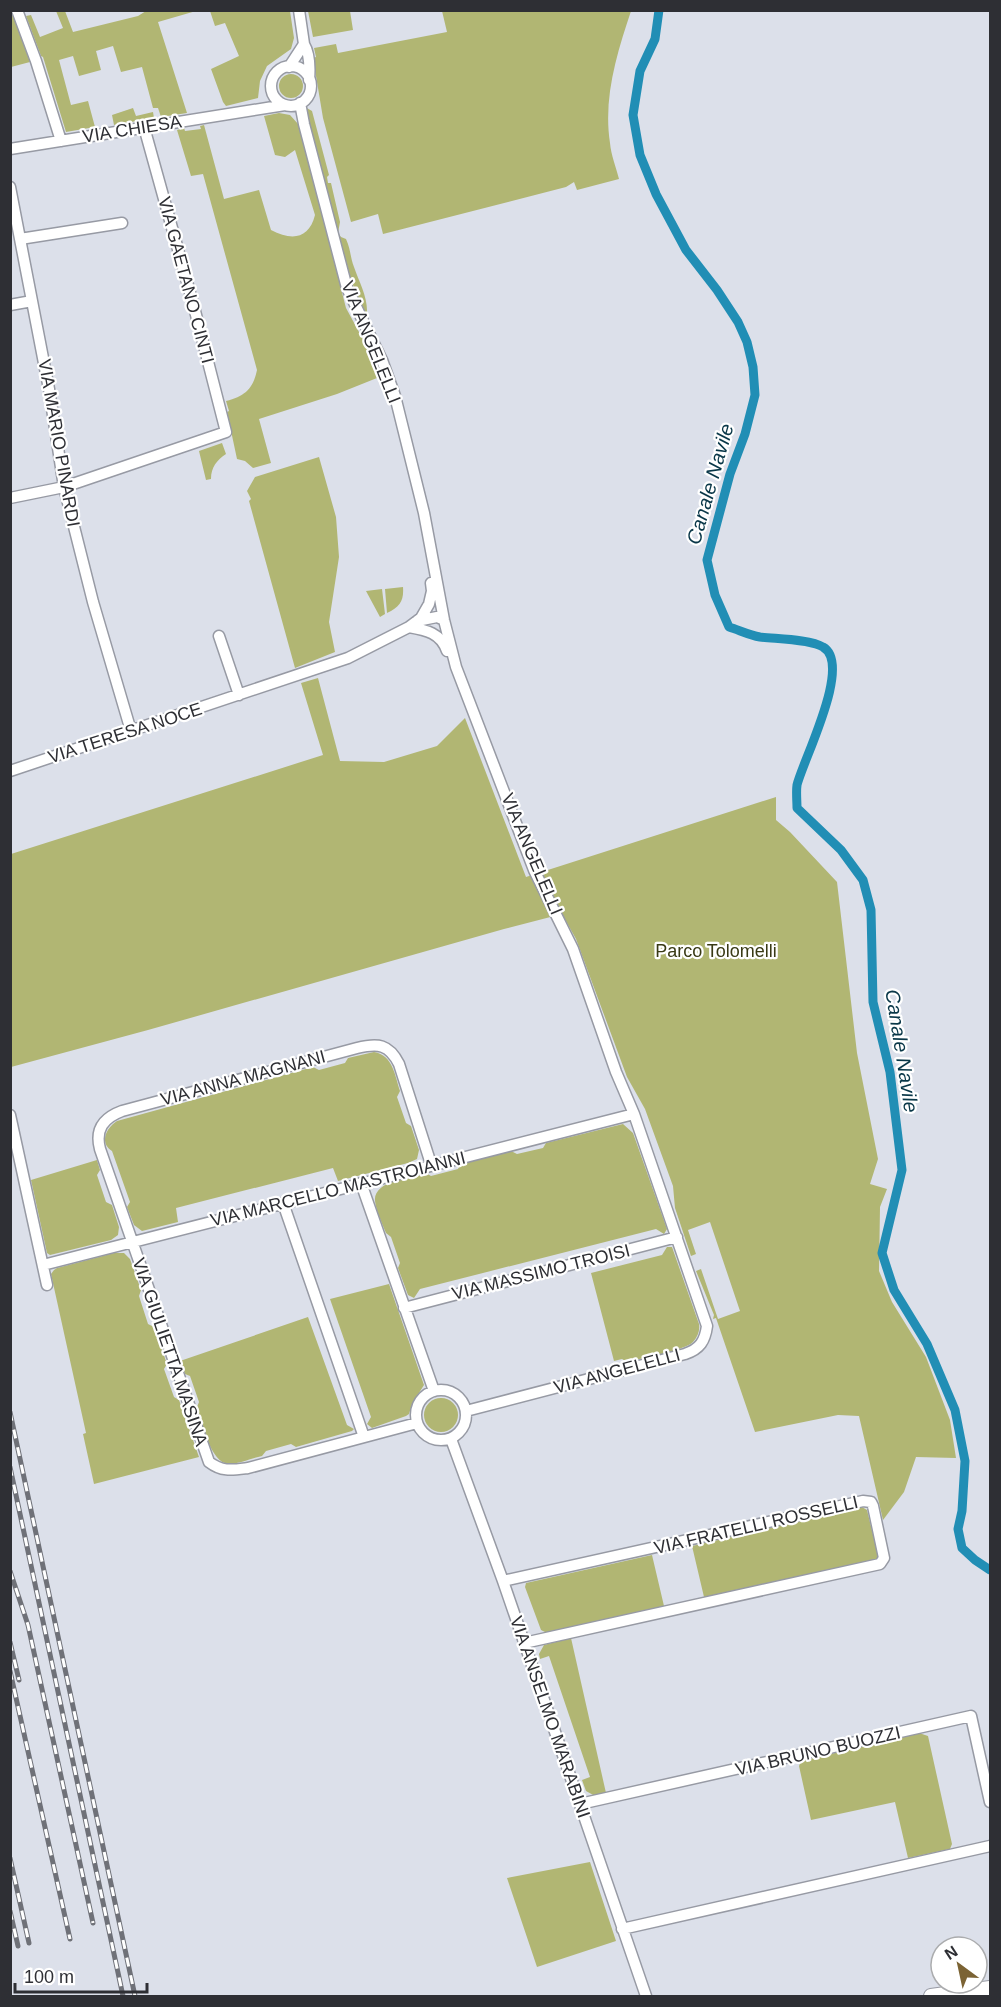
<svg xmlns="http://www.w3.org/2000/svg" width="1001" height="2007" font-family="Helvetica,sans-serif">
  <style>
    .green { fill: #b1b673 }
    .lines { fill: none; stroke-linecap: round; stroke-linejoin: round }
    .canal { stroke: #218eb5; stroke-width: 9 }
    .minor-casing { stroke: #979aa4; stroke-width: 13 }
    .tertiary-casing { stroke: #979aa4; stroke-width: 16 }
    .minor { stroke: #fff; stroke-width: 10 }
    .tertiary { stroke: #fff; stroke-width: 14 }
    .rail-casing { stroke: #6f7178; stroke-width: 5 }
    .rail { stroke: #fff; stroke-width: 3; stroke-dasharray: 9; stroke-linecap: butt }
    .labels { text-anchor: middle; stroke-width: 4.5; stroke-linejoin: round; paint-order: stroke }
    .street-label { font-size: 18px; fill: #2e2f34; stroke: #fff }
    .park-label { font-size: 18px; fill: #393a15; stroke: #fff }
    .water-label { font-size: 20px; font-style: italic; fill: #093748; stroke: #fff }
  </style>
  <rect width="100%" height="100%" fill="#dce0ea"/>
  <!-- green -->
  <path class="green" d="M11,10l19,52 -19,5 -1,-56z
    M56,11h9l8,21 65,-16 8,-5h50l-38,11 29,91 -26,4 -3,-9h-5l-11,-41 -21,5 -8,-26 -17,5 5,19 -22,6 -6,-20 -14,4 12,45 17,-4 7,26 -29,5 -23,-75 -2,-1 -15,-40 5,-1 9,22 23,-9z
    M210,11h80l4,27 -3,11 -24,17 -7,15 -2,17 -32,8 -3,-4 -12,-33 28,-13 -14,-33 -10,3z
    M308,11h42l3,19 -40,7z
    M442,11h189c-14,42 -28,87 -21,132 1,12 6,24 9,36l-42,11 -3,-8 -8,5 -183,47 -5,-20 -27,8 -28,-104 -10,-60 3,-1 -2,-9 22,-4 2,9 109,-21z
    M279 86a12 12 0 1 1 24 0a12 12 0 1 1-24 0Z
    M305,107l7,4 17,64 -2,2 1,6h3l9,39 -2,11 3,4 5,2c5,11 4,18 8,28 5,15 14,30 13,47l-2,1 -14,-35z
    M133,108l3,8 17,-4 1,6 -40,7 -2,-10z
    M279,113l11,2 9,10 47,183 26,48 5,22 -40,16 -78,25 12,44 -18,5 -8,-7 -8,-2 -10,-47 2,-1 -3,-10c19,-5 27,-12 31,-31l-54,-196 -12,2 -14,-46 7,-2 1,3 16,-2 -1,-3 4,-1 20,74 35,-9 12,40c21,11 38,9 44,-15l-20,-65 -10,7 -10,-2 -11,-39z
    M222,443l4,11c-9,6 -15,13 -15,25l-5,1 -7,-29z
    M319,457l17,60 3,40 -10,65 6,30 -40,16 -46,-167 2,-2 -4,-8 8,-14z
    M403,587c1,14 -3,20 -16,26l-2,-24z
    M382,589l3,25 -5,3 -14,-26z
    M318,678l22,83 44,1 53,-16 28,-28 61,159 250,-80v23l14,12 47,50 20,171 21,106 -8,25 17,5 -7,18 -1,64 13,31 34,55 24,63 6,38 -40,-1 -12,35 -21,28 -24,-104 -21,-1 -83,17 -39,-114 -3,1 1,-4 -18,-44 5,-2 17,50 22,-8 -30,-89 -22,8 8,24 -5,2 -16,-48 -2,-22 -28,-77 -18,-32 -51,-138 -14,-25 -58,15 -356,101 -137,37v-213l312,-99 -22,-72z
    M374,1052c19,3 21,24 26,39l-3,6 9,26 5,3 8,24 -2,9 -9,4 -70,18 -5,-13 -157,40 2,14 -36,9 -8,-6 -7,-18 3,-5 -18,-51c-13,-8 -6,-23 5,-30l196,-54 6,3 26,-7 3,-5z
    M623,1124l10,9 34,96 -3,5 -8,-5 -236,60 -6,9 -6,-3 -10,-27 2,-5 -9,-26 -5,-4c-4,-10 -10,-22 -11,-32 -2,-20 36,-24 51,-28l5,3 27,-7 2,-5 51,-13 6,3 26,-6 3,-5z
    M97,1160l3,10 -3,5 9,27 6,3 7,22 -1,8 -7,5 -61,15 -3,-2 -16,-73z
    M667,1247h5l27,77c1,6 -1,13 -6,18 -9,9 -52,16 -66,20l-5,-3 -8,2 -23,-88 71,-18z
    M114,1253h10l6,6 11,31 -2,6 9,28 6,3 13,37 -3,5 10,28 5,3 20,57 -105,27 -11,-50 3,-1 -35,-159 3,-4 3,-2z
    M389,1284l35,101 -12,19 -3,10 -3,2 -34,12 -5,-4 4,-7 -41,-118z
    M308,1317l39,108 7,4 -2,2 -56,16 -5,-3 -25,7 -4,5c-10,2 -23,8 -33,8 -19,-1 -27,-42 -32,-57l2,-5 -9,-26 -5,-2 -5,-13z
    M424 1415a17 17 0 1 1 34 0a17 17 0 1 1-34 0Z
    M862,1507l5,3 11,45 -1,4 -173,38 -12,-51z
    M652,1555l12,51 -117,27 -6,-3 -16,-43 1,-4z
    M571,1638l35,155 -11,3 -9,-5 -4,-11 8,-3 -41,-121 -9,3 -1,-5 5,-9z
    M919,1733l9,3 24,108 -2,5 -42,9 -13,-56 -84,18 -12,-54 2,-5z
    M590,1862l26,79 -79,26 -30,-89z"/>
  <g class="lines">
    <!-- canal -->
    <path class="canal" d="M659,10l-4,29 -15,32 -7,44 7,40 16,39 30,56 31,40 21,32 9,20 6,25 2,28 -10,39 -15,40 -23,86 8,35 14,32c10,3 20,8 31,10 16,2 50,2 63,10 30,17 -20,113 -26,138 -1,7 0,16 0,23l44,42 22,30 8,30 2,92 17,70 12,98 -20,83 12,37 33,54 28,66 10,51 -3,50 -4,18 4,19 13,12 15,10"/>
    <defs>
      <path id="minor" d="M17,10l19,51 25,80
        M299,10l5,34c6,10 6,24 5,36
        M271 86a20 20 0 1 1 40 0a20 20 0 1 1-40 0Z
        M289,67l15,-23
        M300,103l4,21 43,164 35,72 13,36 29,117 20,107 12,47 78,203 39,79 43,123 18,42 73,212c-2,15 -7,23 -22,28l-219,57
        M10,149l275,-44
        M10,187l39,202 15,98 29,115 38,129
        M20,239l102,-16
        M10,305l22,-4
        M10,498l54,-11 162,-55 -32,-125 -50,-180
        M417,621l20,-4 7,3
        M409,627c17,3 32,6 38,24
        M219,636l20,59
        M10,771l338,-113 61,-31 12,-9 8,-14 3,-13 -1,-8
        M10,1115l37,170
        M361,1183l73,208
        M283,1203l81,234
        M43,1265l591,-151
        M404,1308l273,-71
        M416 1415a25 25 0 1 1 50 0a25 25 0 1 1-50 0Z
        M417,1423l-169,45c-16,2 -26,4 -39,-6l-109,-313c-5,-19 3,-31 22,-38l235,-63c21,-5 32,-4 42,16l32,100
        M451,1439l52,142 143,415
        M503,1581l360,-80 8,1 2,4 11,52 -4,6 -356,79
        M580,1804l391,-88 19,86
        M622,1929l368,-83"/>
      <path id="tertiary" d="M931,1996l59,-8"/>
    </defs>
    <!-- minor casing -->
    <use href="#minor" class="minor-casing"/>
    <!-- tertiary casing -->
    <use href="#tertiary" class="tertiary-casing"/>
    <!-- minor -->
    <use href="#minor" class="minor"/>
    <!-- tertiary -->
    <use href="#tertiary" class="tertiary"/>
    <defs>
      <path id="rail" d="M10,1412l125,584
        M10,1467l113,529
        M10,1571l18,54 65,298
        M10,1642l9,38
        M10,1671l60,268
        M10,1858l19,85
        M10,1911l8,35"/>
    </defs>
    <!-- rail casing -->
    <use href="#rail" class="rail-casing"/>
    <!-- rail -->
    <use href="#rail" class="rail"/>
  </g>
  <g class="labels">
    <!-- street labels -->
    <g class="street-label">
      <text transform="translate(132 129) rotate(-9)" y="6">VIA CHIESA</text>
      <text transform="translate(186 280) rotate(75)" y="6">VIA GAETANO CINTI</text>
      <text transform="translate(371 342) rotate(68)" y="6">VIA ANGELELLI</text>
      <text transform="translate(59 443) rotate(80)" y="6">VIA MARIO PINARDI</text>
      <text transform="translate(125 733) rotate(-18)" y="6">VIA TERESA NOCE</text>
      <text transform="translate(532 854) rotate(67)" y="6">VIA ANGELELLI</text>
      <text transform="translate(243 1078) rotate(-15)" y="6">VIA ANNA MAGNANI</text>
      <text transform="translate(338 1189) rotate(-14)" y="6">VIA MARCELLO MASTROIANNI</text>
      <text transform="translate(541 1272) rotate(-14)" y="6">VIA MASSIMO TROISI</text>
      <text transform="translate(170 1352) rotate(71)" y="6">VIA GIULIETTA MASINA</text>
      <text transform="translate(617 1371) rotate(-15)" y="6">VIA ANGELELLI</text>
      <text transform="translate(756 1525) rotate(-13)" y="6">VIA FRATELLI ROSSELLI</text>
      <text transform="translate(550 1717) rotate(71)" y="6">VIA ANSELMO MARABINI</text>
      <text transform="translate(818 1751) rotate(-13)" y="6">VIA BRUNO BUOZZI</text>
    </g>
    <!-- park labels -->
    <g class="park-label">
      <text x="716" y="957">Parco Tolomelli</text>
    </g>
    <!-- water labels -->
    <g class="water-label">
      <text transform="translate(710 484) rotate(-74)" y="7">Canale Navile</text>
      <text transform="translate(902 1051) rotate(81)" y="7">Canale Navile</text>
    </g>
  </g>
  <!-- border -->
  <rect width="1001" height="2007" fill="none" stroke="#2e2f34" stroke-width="24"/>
  <!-- north arrow -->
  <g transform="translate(959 1965) rotate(327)"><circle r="28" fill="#ffffff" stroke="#abacae" stroke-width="1.5"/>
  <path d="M0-4.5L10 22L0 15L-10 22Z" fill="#7b6334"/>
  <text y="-9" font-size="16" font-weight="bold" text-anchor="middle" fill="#2e2f34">N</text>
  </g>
  <!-- scale -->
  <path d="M15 1983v9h132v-9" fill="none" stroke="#2e2f34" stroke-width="3"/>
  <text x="24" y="1983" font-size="18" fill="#2e2f34" stroke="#ffffff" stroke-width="4.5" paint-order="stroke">100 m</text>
</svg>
